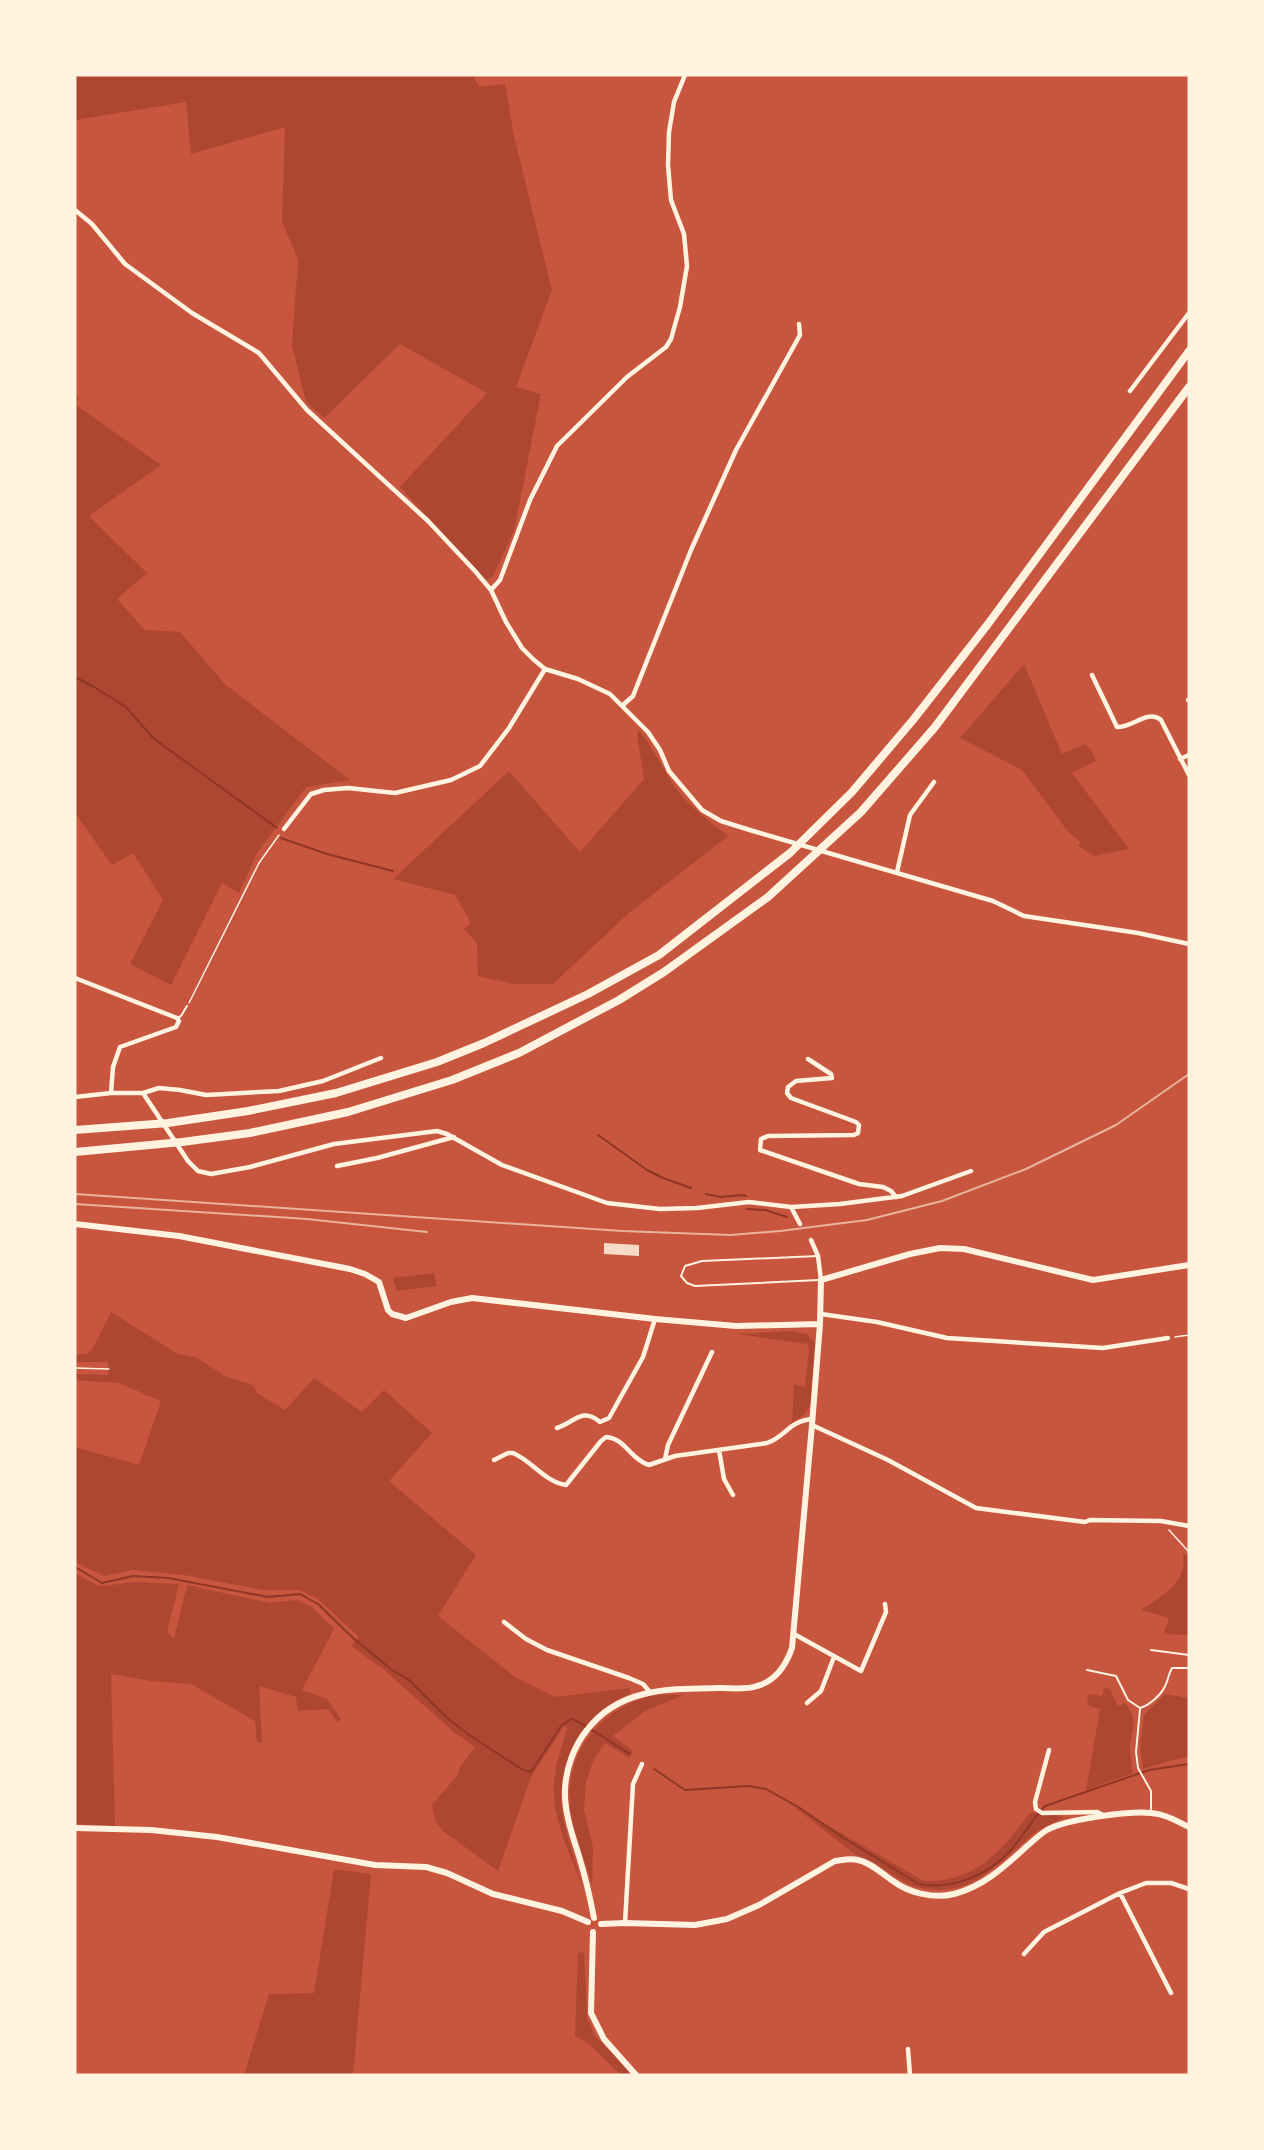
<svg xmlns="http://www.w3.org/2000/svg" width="1264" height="2150" font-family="Cabin,sans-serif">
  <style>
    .green { fill: #ae4732 }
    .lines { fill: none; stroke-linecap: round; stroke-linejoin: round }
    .stream { stroke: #8f3625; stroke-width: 2 }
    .building { fill: #f7dbc8 }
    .path { stroke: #fff3e0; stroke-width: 1.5 }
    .service { stroke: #fff3e0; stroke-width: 2 }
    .minor { stroke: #fff3e0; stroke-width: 4.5 }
    .tertiary { stroke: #fff3e0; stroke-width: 6 }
    .motorway { stroke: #fff3e0; stroke-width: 8 }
    .rail { stroke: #e9b49f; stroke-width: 2 }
  </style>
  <rect width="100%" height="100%" fill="#c8553d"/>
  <!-- green -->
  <path class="green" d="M75,75h398l6,12 26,-3 9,52 38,154 -36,97 25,7 -27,137 -21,45 -8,4 -85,-93 87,-94 -87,-49 -76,74 -18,-16 -14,-57 6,-85 -16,-39 3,-94 -94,27 -5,-52 -111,18z
    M75,396l4,1 -3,8 85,60 -72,51 58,57 -30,26 28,31 35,2 46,53 124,95 -44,7 -49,66 -18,40 -17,-10 -51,102 -41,-21 33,-64 -30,-47 -21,12 -37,-52z
    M1024,664l38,90 23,-10 6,6 5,11 -24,12 57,76 -35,7 -16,-10 3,-4 -12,-9 -47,-63 -62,-32z
    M639,730c13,16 21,34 32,51 14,23 36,38 57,55l-99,77 -76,71h-40l-35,-8 -1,-33 -13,-14 7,-6 -16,-28 -62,-16 116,-108 71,81 64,-73 -7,-45z
    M434,1273l3,13 -40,5 -4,-13z
    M111,1312l67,42 18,3 29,19 28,9 4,8 28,17 29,-32 48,34 22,-22 48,43 -43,48 87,74 -38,61 77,61 40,20 74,-9 2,5c-34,16 -51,33 -63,69 -4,14 -8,28 -7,41 3,28 14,55 21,82 -13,-33 -30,-66 -28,-102 1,-18 8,-37 13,-55l-3,-2 -33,51 -33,94 -55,-40 -8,-11 -3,-15 24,-28 6,-13 13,-17 -20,-14 -72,-64 -32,-23 8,-9 -41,-38 -18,-9h-37l-79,-15 -51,-5 -29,6 -29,-14v-115l64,18 22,-64 -43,-18 -43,-3v-6l33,1v-13h-33v-7l12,-1 6,-6z
    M791,1331l16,3 8,8 -5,63 -4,8 -12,9h-2l2,-38 11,3 4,-38 -2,-5 -71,-10z
    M1183,1553l6,4v78l-25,-1 5,-16 -28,-8c22,-15 47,-27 42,-57z
    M75,1573l22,12 8,1 26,-4 48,2 -12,48 7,7 13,-54 83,18 26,-3 16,7 22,22 -32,61 25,9 14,20 -3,4 -10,-14 -30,2 -2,-14 -37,-11 3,57 -5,-1 -2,-21 -64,-37 -40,-3 -40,-7 4,152 -40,-2z
    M1104,1688l6,1 8,17 7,-3c15,18 6,25 5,45 0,9 1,17 3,25l-47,17 14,-81 -13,-4 2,-11 13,2z
    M1165,1694l24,4v59l-13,2 -33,10 -3,-22 4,-32z
    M683,1695l-38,16 -32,25 20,15 -4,7 -24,-15 -12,18 -7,22 -2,26 9,39 -1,37c-6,-23 -17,-47 -21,-71 -9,-57 25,-103 79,-118 10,-2 23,-1 33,-1z
    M789,1803l135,78c51,2 78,-31 106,-68l18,-1 16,6c-8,3 -17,7 -25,12 -37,27 -64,70 -118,58 -25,-5 -41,-27 -65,-33z
    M334,1869l37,5 -18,201h-109l25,-81 45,-1z
    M584,1952l3,66 8,18 38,39h-12l-33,-32 -13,-7 3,-83z"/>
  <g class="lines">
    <!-- stream -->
    <path class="stream" d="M75,677l19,10 32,20 27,31 124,90
      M281,838l46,16 66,17
      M598,1135l49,35 16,8 28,10
      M706,1194l15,3 21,-2 4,1
      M747,1209l18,1 22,7
      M75,1567l27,16 31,-7 35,2 100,19 32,-3 18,10 35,34 39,32 17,10 37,37 23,18 54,35 8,2 30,-46 10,-7c8,1 48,29 59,35
      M654,1769l31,21 64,-4 17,3 34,19 42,29 77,47c33,6 70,-9 92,-34 12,-14 21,-30 34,-44l104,-36 40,-6"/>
  </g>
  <!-- building -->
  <path class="building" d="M604,1243l35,2v11l-35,-2z"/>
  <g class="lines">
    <!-- path -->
    <path class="path" d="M189,1003l70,-140 20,-28
      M1175,1337l14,-2
      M75,1368l34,1
      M1169,1530l20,22"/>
    <!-- service -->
    <path class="service" d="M177,1018l4,-2 6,-10
      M818,1256l-116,5 -17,5 -4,10 6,7 8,3 124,-6
      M1151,1650l38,5
      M1087,1670l29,6 12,24 12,8c8,-2 20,-12 24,-20 4,-6 4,-13 8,-20h17
      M1140,1709l-4,43 2,16 13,23v22"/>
    <!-- minor -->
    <path class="minor" d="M75,210l17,14 33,40 67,49 67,40 48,57 121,111 47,50 16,19 15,32 16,26 11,11 12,10 33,10 32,15 38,38 12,18 9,21 33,39 19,11 32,10 240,70 31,15 114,17 51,11
      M1130,391l59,-78
      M491,590l9,-10 30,-80 27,-54 70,-69 39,-30 5,-8 9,-32 7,-41 -3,-32 -13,-34 -3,-35 1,-33 5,-30 11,-27
      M1092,675l25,52c15,1 31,-18 44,-7l28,55
      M1188,700h1
      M623,705l10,-9 58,-146 45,-100 64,-115 -1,-11
      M1180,759l9,-4
      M284,829l27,-35 13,-4 24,-2 47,5 56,-13 29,-14 29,-38 36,-59
      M897,872l13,-57 24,-33
      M75,978l102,40 2,3 -3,6 -56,20 -7,20 -2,26
      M808,1059l23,15 1,4 -36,3 -8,6 -1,6 4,5 65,24 3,3 -1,8 -4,2 -86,1 -7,3 -1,11 99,34 24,3 8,4 5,6
      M143,1093l45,68 10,10 13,3 39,-7 84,-23 103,-13 10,3 55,31 105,38 53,6 37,-1 52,-6 42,5 9,17
      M75,1097l36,-4h32l16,-5 21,2 26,5 73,-4 44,-10 58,-23
      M337,1166l40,-8 77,-21
      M791,1207l49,-3 62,-8 69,-25
      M811,1240l7,16 3,24
      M821,1314l56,8 70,16 156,10 65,-10
      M812,1425l76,35 88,48 109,14 5,-2 71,1 28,5
      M557,1428c18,-6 25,-21 43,-6l9,-4 34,-61 12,-38
      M719,1450l5,29 9,16
      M665,1459l3,-14 44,-93
      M494,1460l14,-7h5c19,8 32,29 53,32l35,-44 5,-4c19,1 25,23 43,28l26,-9 92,-13c20,-7 21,-22 46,-24
      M504,1622l22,17 21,11 82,28 14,6 6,7
      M794,1634l67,37 25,-59 -1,-8
      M807,1703l14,-12 13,-34
      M1049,1750l-14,52 1,7 6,4 55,-1 6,3
      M1120,1893l51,100
      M625,1923l8,-139 9,-20
      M1024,1954l20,-22 76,-39 26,-10h25l18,6
      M908,2049l2,26"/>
    <!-- tertiary -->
    <path class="tertiary" d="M75,1224l104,12 171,33 15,5 14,8 9,28 4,4 14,4 45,-16 21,-4 183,21 81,7 84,-2
      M75,1828l76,2 66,7 158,28 51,2 21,6 46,21 69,17 26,11
      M594,1918c-4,-21 -9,-42 -15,-62 -7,-22 -15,-44 -14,-67 1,-21 9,-43 22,-59 33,-43 84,-41 133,-42 12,0 26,2 37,-2 19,-5 29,-21 35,-38l20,-223 8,-101 1,-44 89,-26 30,-6 24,1 129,31 96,-15
      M601,1924l24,-1 70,2 32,-6 32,-14 76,-44c8,-1 15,-3 23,-1 14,3 24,14 35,21 16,12 41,18 61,13 30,-8 50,-27 72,-47 7,-6 14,-13 21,-17 19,-11 82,-19 104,-17 14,1 25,8 38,14
      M593,1932l-2,81 13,26 32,36"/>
    <!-- motorway -->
    <path class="motorway" d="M75,1130l93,-7 80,-12 88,-18 101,-31 47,-19 104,-49 71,-39 131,-102 62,-61 61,-72 75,-96 201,-273
      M75,1152l107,-10 68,-9 98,-21 104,-32 67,-27 100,-53 45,-28 104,-75 93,-85 74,-85 254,-340"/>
    <!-- rail -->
    <path class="rail" d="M75,1194l547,37 108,4 50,-4 87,-11 75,-19 84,-32 90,-44 73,-51
      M75,1204l232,15 120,13"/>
  </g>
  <!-- border -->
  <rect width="1264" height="2150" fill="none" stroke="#fff3e0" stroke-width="153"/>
</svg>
